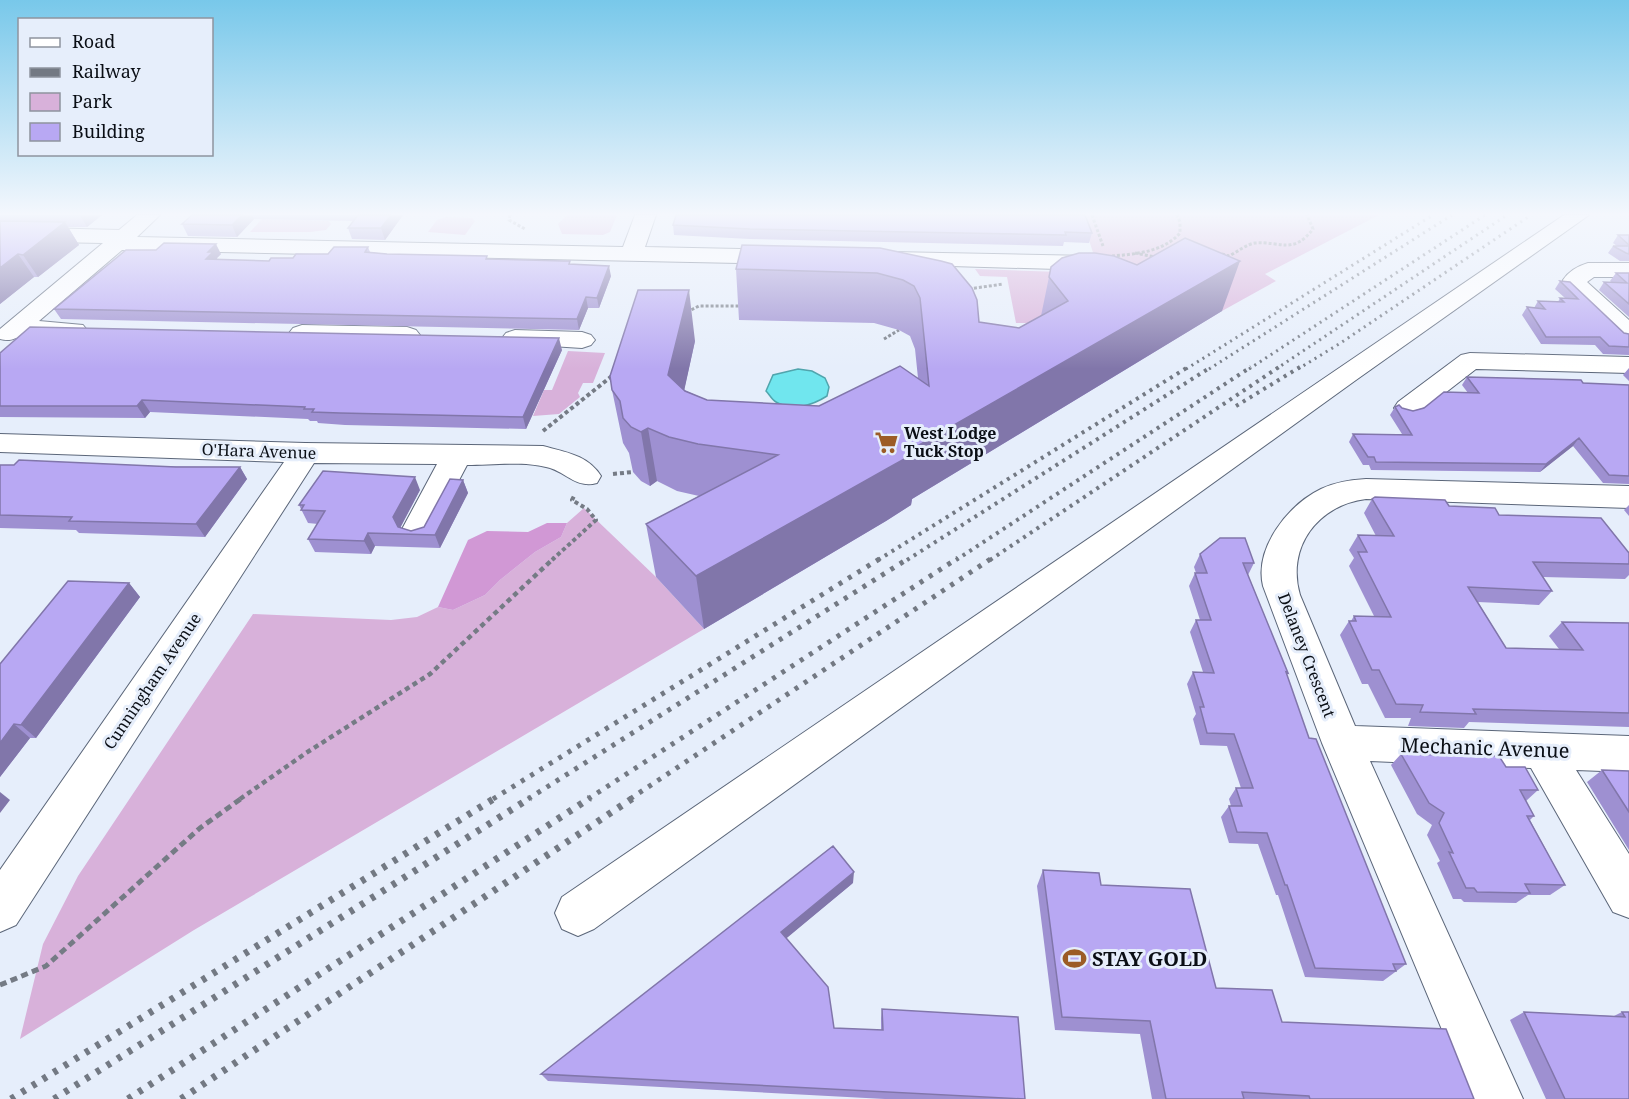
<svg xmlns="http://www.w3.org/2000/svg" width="1629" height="1099" font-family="'Noto Serif',serif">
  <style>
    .green { fill: #d8b1da }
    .forest { fill: #d198d5 }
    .water { fill: #70e6ee; stroke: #51a5ad; stroke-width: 1.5 }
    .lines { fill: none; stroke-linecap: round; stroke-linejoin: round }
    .minor-casing { stroke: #5b6679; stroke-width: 2 }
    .path-far3 { stroke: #757b85; stroke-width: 3; stroke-dasharray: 3 2; stroke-linecap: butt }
    .path-far2 { stroke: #757b85; stroke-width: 4; stroke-dasharray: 4 3; stroke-linecap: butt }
    .path-far1 { stroke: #757b85; stroke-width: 4.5; stroke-dasharray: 5 4; stroke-linecap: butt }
    .path { stroke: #757b85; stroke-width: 5; stroke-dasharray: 7 4.5; stroke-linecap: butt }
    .minor { fill: #fff; fill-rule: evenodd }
    .rail-far3 { stroke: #737983; stroke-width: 3; stroke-dasharray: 2 4.5; stroke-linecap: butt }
    .rail-far2 { stroke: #737983; stroke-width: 4; stroke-dasharray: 3 5; stroke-linecap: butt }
    .rail-far1 { stroke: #737983; stroke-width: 5; stroke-dasharray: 4 7; stroke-linecap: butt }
    .rail { stroke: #737983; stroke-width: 7; stroke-dasharray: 4.5 8; stroke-linecap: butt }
    .wall { fill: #9e90d1 }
    .shaded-wall { fill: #8176aa }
    .building { fill: #b8a8f3; stroke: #8176aa; stroke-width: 1.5 }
    .labels { text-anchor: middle; stroke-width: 6; stroke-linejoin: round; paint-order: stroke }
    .poi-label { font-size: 16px; font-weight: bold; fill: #0a0e15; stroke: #e6eefb; text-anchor: start }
    .street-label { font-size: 16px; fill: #0a0e15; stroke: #e6eefb }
    .near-street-label { font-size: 20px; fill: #0a0e15; stroke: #e6eefb }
    .near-poi-label { font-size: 20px; font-weight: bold; fill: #0a0e15; stroke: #e6eefb; text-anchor: start }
  </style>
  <rect width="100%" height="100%" fill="#e6eefb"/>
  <!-- green -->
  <path class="green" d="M567,215h50l-7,17 -7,3 -41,-1 -4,-10z
    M1069,215h310l-114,59 11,7 -54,30 -126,-49 -13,-41z
    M446,217l26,1 3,3 -10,14 -37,-3 9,-12z
    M262,219l67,2 2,3 -5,6 -16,2h-60z
    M975,269l86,3 -22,51h-23l-9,-46 -27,-1z
    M568,351l37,2 -12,30h-10l-5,10 2,4 -21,17 -26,2 11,-26h8z
    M584,508l72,69 48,52 -510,301 -174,109 23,-95 35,-68 175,-262 138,6 26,-3 21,-10 15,3 32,-15 15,-15 35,-28 26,-15 6,-14z"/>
  <!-- forest -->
  <path class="forest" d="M547,523h20l-6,14 -26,15 -35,28 -15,15 -32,15 -15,-3 30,-67 19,-9 41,1z"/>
  <!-- water -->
  <path class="water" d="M798,369l14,2 13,7 4,9 -2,9c-14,9 -35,16 -51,6 -4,-2 -7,-8 -10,-11l7,-16z"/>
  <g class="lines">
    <defs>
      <path id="minor" d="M137,215h23l-23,22 486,10 12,-32h21l-11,32 139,3 8,2 3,5 -3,5 -8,2 -662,-14 -83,71 44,4 4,5 -4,5c-19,5 -44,-4 -60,1 -9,2 -12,6 -23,3v-10l103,-86 -103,-2v-14l119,3z
        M1564,215h25l-233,165 -762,549 -16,7 -16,-7 -7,-16 7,-16z
        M892,252l199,4 8,2 3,5 -3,5 -8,2 -207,-6 -3,-5 3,-5z
        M1588,263h41v14h-35l-7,5 42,38v22l-9,-3 -56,-54 -1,-5c6,-9 15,-14 25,-17z
        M302,325l105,2 9,3 4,5 -4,5 -9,3 -105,-2 -9,-3 -4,-5 4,-5z
        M515,330l67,2 9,3 4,5 -4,5 -9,3 -76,-5 -4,-5 4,-5z
        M1470,353l159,4v16l-153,-4 -58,45 -10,3 -10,-3 -4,-6 4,-6 63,-47z
        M0,434l305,9 238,3c22,6 45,9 58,30l-4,7c-22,6 -31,-12 -51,-16 -22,-6 -56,-2 -79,-2l-39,74 -11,3 -11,-3 -5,-8 36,-67 -123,-1 -298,462 -16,7v-62l284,-408 -284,-10z
        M1366,479l263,7v22l-263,-9c-48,6 -80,48 -66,96l55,131 274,10v36l-53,-2 53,84v64l-16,-6 -82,-144 -161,-7 153,338h-52l-149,-356 -59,-157c-9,-38 25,-81 58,-97 14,-7 29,-9 45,-10z"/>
    </defs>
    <!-- minor casing -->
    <use href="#minor" class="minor-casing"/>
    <!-- path-far3 -->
    <path class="path-far3" d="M510,215l-1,5 16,9
      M1092,215l11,31
      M1135,253l20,4
      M1222,254l7,2c8,-4 18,-12 26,-13 26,-2 38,12 58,-14l-6,-14
      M1112,256c24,-2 51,-4 68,-23v-11l-3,-7
      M969,289l34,-5
      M687,312l12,-6h42
      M884,339l15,-9"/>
    <!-- path-far2 -->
    <path class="path-far2" d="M543,431l69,-55
      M613,474l20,-2
      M552,560l44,-40 -9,-11 -15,-9 2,-4"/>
    <!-- path-far1 -->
    <path class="path-far1" d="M240,799l66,-46 124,-79 124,-116"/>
    <!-- path -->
    <path class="path" d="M0,985l46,-19 154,-138 42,-30"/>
    <!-- minor -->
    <use href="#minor" class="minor"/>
    <!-- rail-far3 -->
    <path class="rail-far3" d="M1186,369l247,-154
      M1209,369l243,-154
      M1249,369l236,-154
      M1276,369l231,-154
      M1298,369l41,-25 192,-129"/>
    <!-- rail-far2 -->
    <path class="rail-far2" d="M1236,406l64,-39
      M878,560l310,-193
      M907,560l304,-193
      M956,560l295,-193
      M990,560l289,-193"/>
    <!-- rail-far1 -->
    <path class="rail-far1" d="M493,799l388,-241
      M528,799l381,-241
      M588,799l370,-241
      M630,799l362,-241"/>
    <!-- rail -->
    <path class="rail" d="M11,1099l484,-301
      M54,1099l476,-301
      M128,1099l462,-301
      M181,1099l452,-301"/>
  </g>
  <!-- wall -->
  <path class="wall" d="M0,215h102l-15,12h-19l11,18 -41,32h-4l-34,27z
    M192,215h211l-18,25 -33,-1 -4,-11 5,-7 -99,-2 -17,18 -49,-1 -6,-12z
    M673,225l419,8 -3,10 -25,-1 -1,4 -313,-7 -76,-4z
    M1618,235h11v26h-9l-12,-8 5,-7h4l-4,-3z
    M368,247l2,5 17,2 101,5 82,2v3l41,12 -12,32h-11l-9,22 -518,-11 -7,-10 102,-59 65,4 -4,4v2l52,1 59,-7z
    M880,248l99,74 40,6 22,-12 10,-49 171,44 -310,188 -1,6 -25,16 -182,108 -48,-52 -10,-53 53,-28 -22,-5 -20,-10 -7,5 -9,-5 -8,-9 -4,-19 -6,-10 -11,-53 83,-49 -11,49 23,10 112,6 99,-28 -3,-29 -5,-13 -11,-6 -25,-7 -135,-3 -3,-51z
    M1616,273h13v44l-30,-27 5,-8 8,1 -2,-2z
    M1560,281l64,52 5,1v21l-26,-1 -8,-9 -54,-1 -19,-29 5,-8 7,1 4,-7 20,1 2,-4h5l-10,-9z
    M562,350l-36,79 -181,-4 -27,-2 -1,-2h-7l-2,-2 -158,-7 -5,6 -145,-1v-64z
    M1629,368v13l-6,-6z
    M1467,377l162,8v99l-26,-1 -30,-37 -33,26 -169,-2 -2,-5h-6l-14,-23 4,-8h49l-12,-19 5,-8 18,4 55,-18 -6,-8z
    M0,465l240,2 7,12 -42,58 -126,-4 -3,-3 -76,-2z
    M463,480l5,13 -28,55 -65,-2 -4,8 -56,-2 -7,-13 10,-15 -10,-1 -9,-18 121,-15 -20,38 11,3 13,-4z
    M1372,499l77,7 50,9 130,38v22l-4,4 -82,-2 9,14 -13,14 -61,-3 28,46 53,1 -10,-13 13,-14 67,1v104l-160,-5 -5,6 -56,-2 3,-8h-26l-17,-34h-6l-22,-49 9,-14h2l3,-5h20l-25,-50 5,-8 -5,-8 9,-15 18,1 -12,-23z
    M1629,505v11l-5,-6z
    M1200,554l54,9 -6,12 40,98 -1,2 22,63 97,226 -23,17 -78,-4 -27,-82h-2l-18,-51 -29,-1 -8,-26 8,-11h2l-2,-7 7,-11h5l-14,-42 -27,-1 -7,-26 3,-5 -9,-30 6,-12h10l-13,-40 6,-12h4l-11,-34 6,-13h1l-2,-6z
    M129,583l11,14 -104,141h-6l-30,39v-113z
    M1401,754l105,13 32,23 -12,11 8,15 -4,4 35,65 -15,10h-22l-12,8 -52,-1 -3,-3h-8l-16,-36 3,-2 -13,-26 5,-10 -15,-11 -26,-49z
    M1602,770l27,1v79l-42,-68z
    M1043,870l58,15 115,103 66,34 192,77h-322l-12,-65 -85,-4 -18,-144z
    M853,883l-67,55 48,90 47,2v-12l1,-9 142,90h-139l-337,-18 -7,-7z
    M1524,1012l90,4 8,-4h7v87h-83l-36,-79z"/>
  <!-- shaded-wall -->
  <path class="shaded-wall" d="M80,215h22l-15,12z
    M242,215h10l2,4 -17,18 -5,-12z
    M391,215h12l-18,25 -4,-12z
    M65,222l14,23 -41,32 -15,-22z
    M216,244l5,10 -4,4 1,4 -12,-3 2,-7z
    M18,254l16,23 -34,27v-36z
    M1240,261l-18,50 -310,188 -1,6 -25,16 -182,108 -8,-53 216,-127z
    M609,266l2,10 -12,32 -2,-10z
    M689,290l6,51 -19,87 -8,-53z
    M586,297l2,11 -9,22 -2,-11z
    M559,338l3,12 -36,79 -3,-12z
    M142,400l8,12 -5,6 -8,-12z
    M648,428l9,53 -7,5 -9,-54z
    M1579,438l-6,8 -33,26 6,-8z
    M240,467l7,12 -42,58 -9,-13z
    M415,477l5,13 -21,40 -6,-13z
    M463,480l5,13 -28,55 -5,-13z
    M368,533l7,13 -4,8 -7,-13z
    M129,583l11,14 -104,141 -15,-13z
    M14,724l16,14 -30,39v-34z
    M0,792l10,8 -10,13z
    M854,872l-1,11 -71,59 -1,-10z"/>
  <!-- building -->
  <path class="building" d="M192,215h50l-10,10 -50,-1z
    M358,215h33l-10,13h-33z
    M676,215h409l7,18 -27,-1 1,3 -316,-6 -77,-4z
    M0,221l65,1 -42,33 -5,-1 -18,14z
    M1618,235h11v10z
    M1185,238l55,23 -328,188 5,3 -27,15 -194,109 -50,-52 132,-69 -80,-11 -29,-7 -21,-9 -7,4 -10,-5 -8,-9 -3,-17 -8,-11 -2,-14 28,-86h51l-21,85 17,16 22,9 112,6 81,-40 29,20 -9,-88 -6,-12 -11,-6 -26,-7 -141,-4 6,-24 138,3 61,13 11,3 20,24 5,12 2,22 40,6 49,-27 -19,-24 2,-10 11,-9 17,-5h16l19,3 23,9z
    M164,243l52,1 -8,8h5l-7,7 63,2 2,-3h22l3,-4h32l6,-7h34l-3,5 22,2 100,2 -1,3 78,2h6l-1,3 40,2 -12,32 -11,-1 -9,22 -523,-10 72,-59h30z
    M1613,246h16v8l-3,-1z
    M1616,273h13v31l-25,-22 23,1z
    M1560,281l10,1 54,51 5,1v13l-20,-1 -9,-9h-54l-19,-30 18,2 -7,-8 26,1 -4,-4 18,1z
    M30,327l529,11 -36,79 -183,-4 -28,-1 2,-3h-10l1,-2 -163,-7 -5,6h-137v-53z
    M1467,377l114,3 2,3 46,2v91l-20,-1 -30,-37 -33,26 -170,-2 -2,-5h-6l-15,-23 59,1 -17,-28 4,-2 3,3 11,3 11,-3 20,-16 35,1z
    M19,460l157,7h64l-44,57 -127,-3 3,-4 -72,-2v-50h14z
    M323,471l92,6 -22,40 5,10 13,4 13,-4 26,-48 13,1 -28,55 -67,-2 -4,8 -56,-2 17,-28 -24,-1 3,-5h-5z
    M1375,497l70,3 4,6 46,2 4,7 102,3 28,35v11l-96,-2 19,29 -84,-4 38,61 77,2 -21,-28 67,1v90l-156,-4 3,5 -56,-2 3,-7 -27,-1 -17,-34h-7l-23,-49h7l-2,-5 37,1 -33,-65h9l-9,-17 36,1 -22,-37z
    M1220,538h25l9,25h-11l45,110 -2,-1 23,66 7,1 90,225h-13l3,7 -81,-3 -28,-83h-2l-18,-52 -30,-1 -8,-26h13l-6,-18h17l-19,-54 -27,-1 -7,-26h4l-11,-35 21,1 -18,-53h15l-16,-47h12l-7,-19z
    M68,581l61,2 -108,142 -7,-1 -14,19v-79z
    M1401,754l98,2 7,11h19l13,23h-18l14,26h-7l38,69 -40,-1 5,9 -53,-1 -3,-4h-8l-17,-36 4,1 -14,-30 5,-10 -15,-10z
    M1602,770l27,1v41z
    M833,846l21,26 -73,60 47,55 6,41 49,2 -1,-21 136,8 7,82 -484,-25z
    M1043,870l56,3 2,12 89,4 26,99 56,2 10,32 164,7 28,70h-164l-1,-3 -67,-4 2,7h-78l-16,-78 -88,-4z
    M1524,1012l101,5 -3,-5h7v87h-64z"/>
  <!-- sky -->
  <linearGradient id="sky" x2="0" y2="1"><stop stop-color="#78c8ea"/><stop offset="0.58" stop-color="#f4f7fd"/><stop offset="1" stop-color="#f4f7fd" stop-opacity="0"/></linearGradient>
  <rect width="1629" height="369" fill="url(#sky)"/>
  <!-- icons -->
  <defs>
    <symbol id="supermarket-bare" viewBox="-9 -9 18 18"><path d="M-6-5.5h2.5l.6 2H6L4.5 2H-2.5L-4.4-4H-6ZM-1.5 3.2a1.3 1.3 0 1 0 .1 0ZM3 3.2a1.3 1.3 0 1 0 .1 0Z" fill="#9c5c26" stroke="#e6eefb" stroke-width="2.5" paint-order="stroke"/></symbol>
    <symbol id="stadium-bare" viewBox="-9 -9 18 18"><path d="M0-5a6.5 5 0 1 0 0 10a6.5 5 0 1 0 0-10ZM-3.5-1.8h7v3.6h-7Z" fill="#9c5c26" stroke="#e6eefb" stroke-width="2.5" paint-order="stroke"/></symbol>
  </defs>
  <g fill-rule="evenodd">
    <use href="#supermarket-bare" x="870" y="426" width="33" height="33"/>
    <use href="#stadium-bare" x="1058" y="942" width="33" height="33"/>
  </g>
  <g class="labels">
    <!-- poi labels -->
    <g class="poi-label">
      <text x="904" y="439">West Lodge<tspan x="904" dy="18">Tuck Stop</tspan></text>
    </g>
    <!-- street labels -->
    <g class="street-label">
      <text transform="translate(259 451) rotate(2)" y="6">O'Hara Avenue</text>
      <text transform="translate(1307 655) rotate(69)" y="6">Delaney Crescent</text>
      <text transform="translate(152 681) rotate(-56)" y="6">Cunningham Avenue</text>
    </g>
    <!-- near-street labels -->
    <g class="near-street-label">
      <text transform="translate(1485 748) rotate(2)" y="7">Mechanic Avenue</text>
    </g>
    <!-- near-poi labels -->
    <g class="near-poi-label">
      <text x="1092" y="966">STAY GOLD</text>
    </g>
  </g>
  <!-- legend -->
  <rect x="18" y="18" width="195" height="138" fill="#e6eefb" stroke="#8e949f" stroke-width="1.5"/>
  <rect x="30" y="38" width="30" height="9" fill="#ffffff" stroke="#8e949f" stroke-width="1.5"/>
  <text x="72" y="48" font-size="18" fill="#0a0e15">Road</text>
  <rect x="30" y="68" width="30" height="9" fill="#737983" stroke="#8e949f" stroke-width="1.5"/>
  <text x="72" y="78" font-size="18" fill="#0a0e15">Railway</text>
  <rect x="30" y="93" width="30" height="18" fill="#d8b1da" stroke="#8e949f" stroke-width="1.5"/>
  <text x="72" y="108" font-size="18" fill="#0a0e15">Park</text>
  <rect x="30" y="123" width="30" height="18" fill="#b8a8f3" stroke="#8e949f" stroke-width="1.5"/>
  <text x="72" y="138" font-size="18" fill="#0a0e15">Building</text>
</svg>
